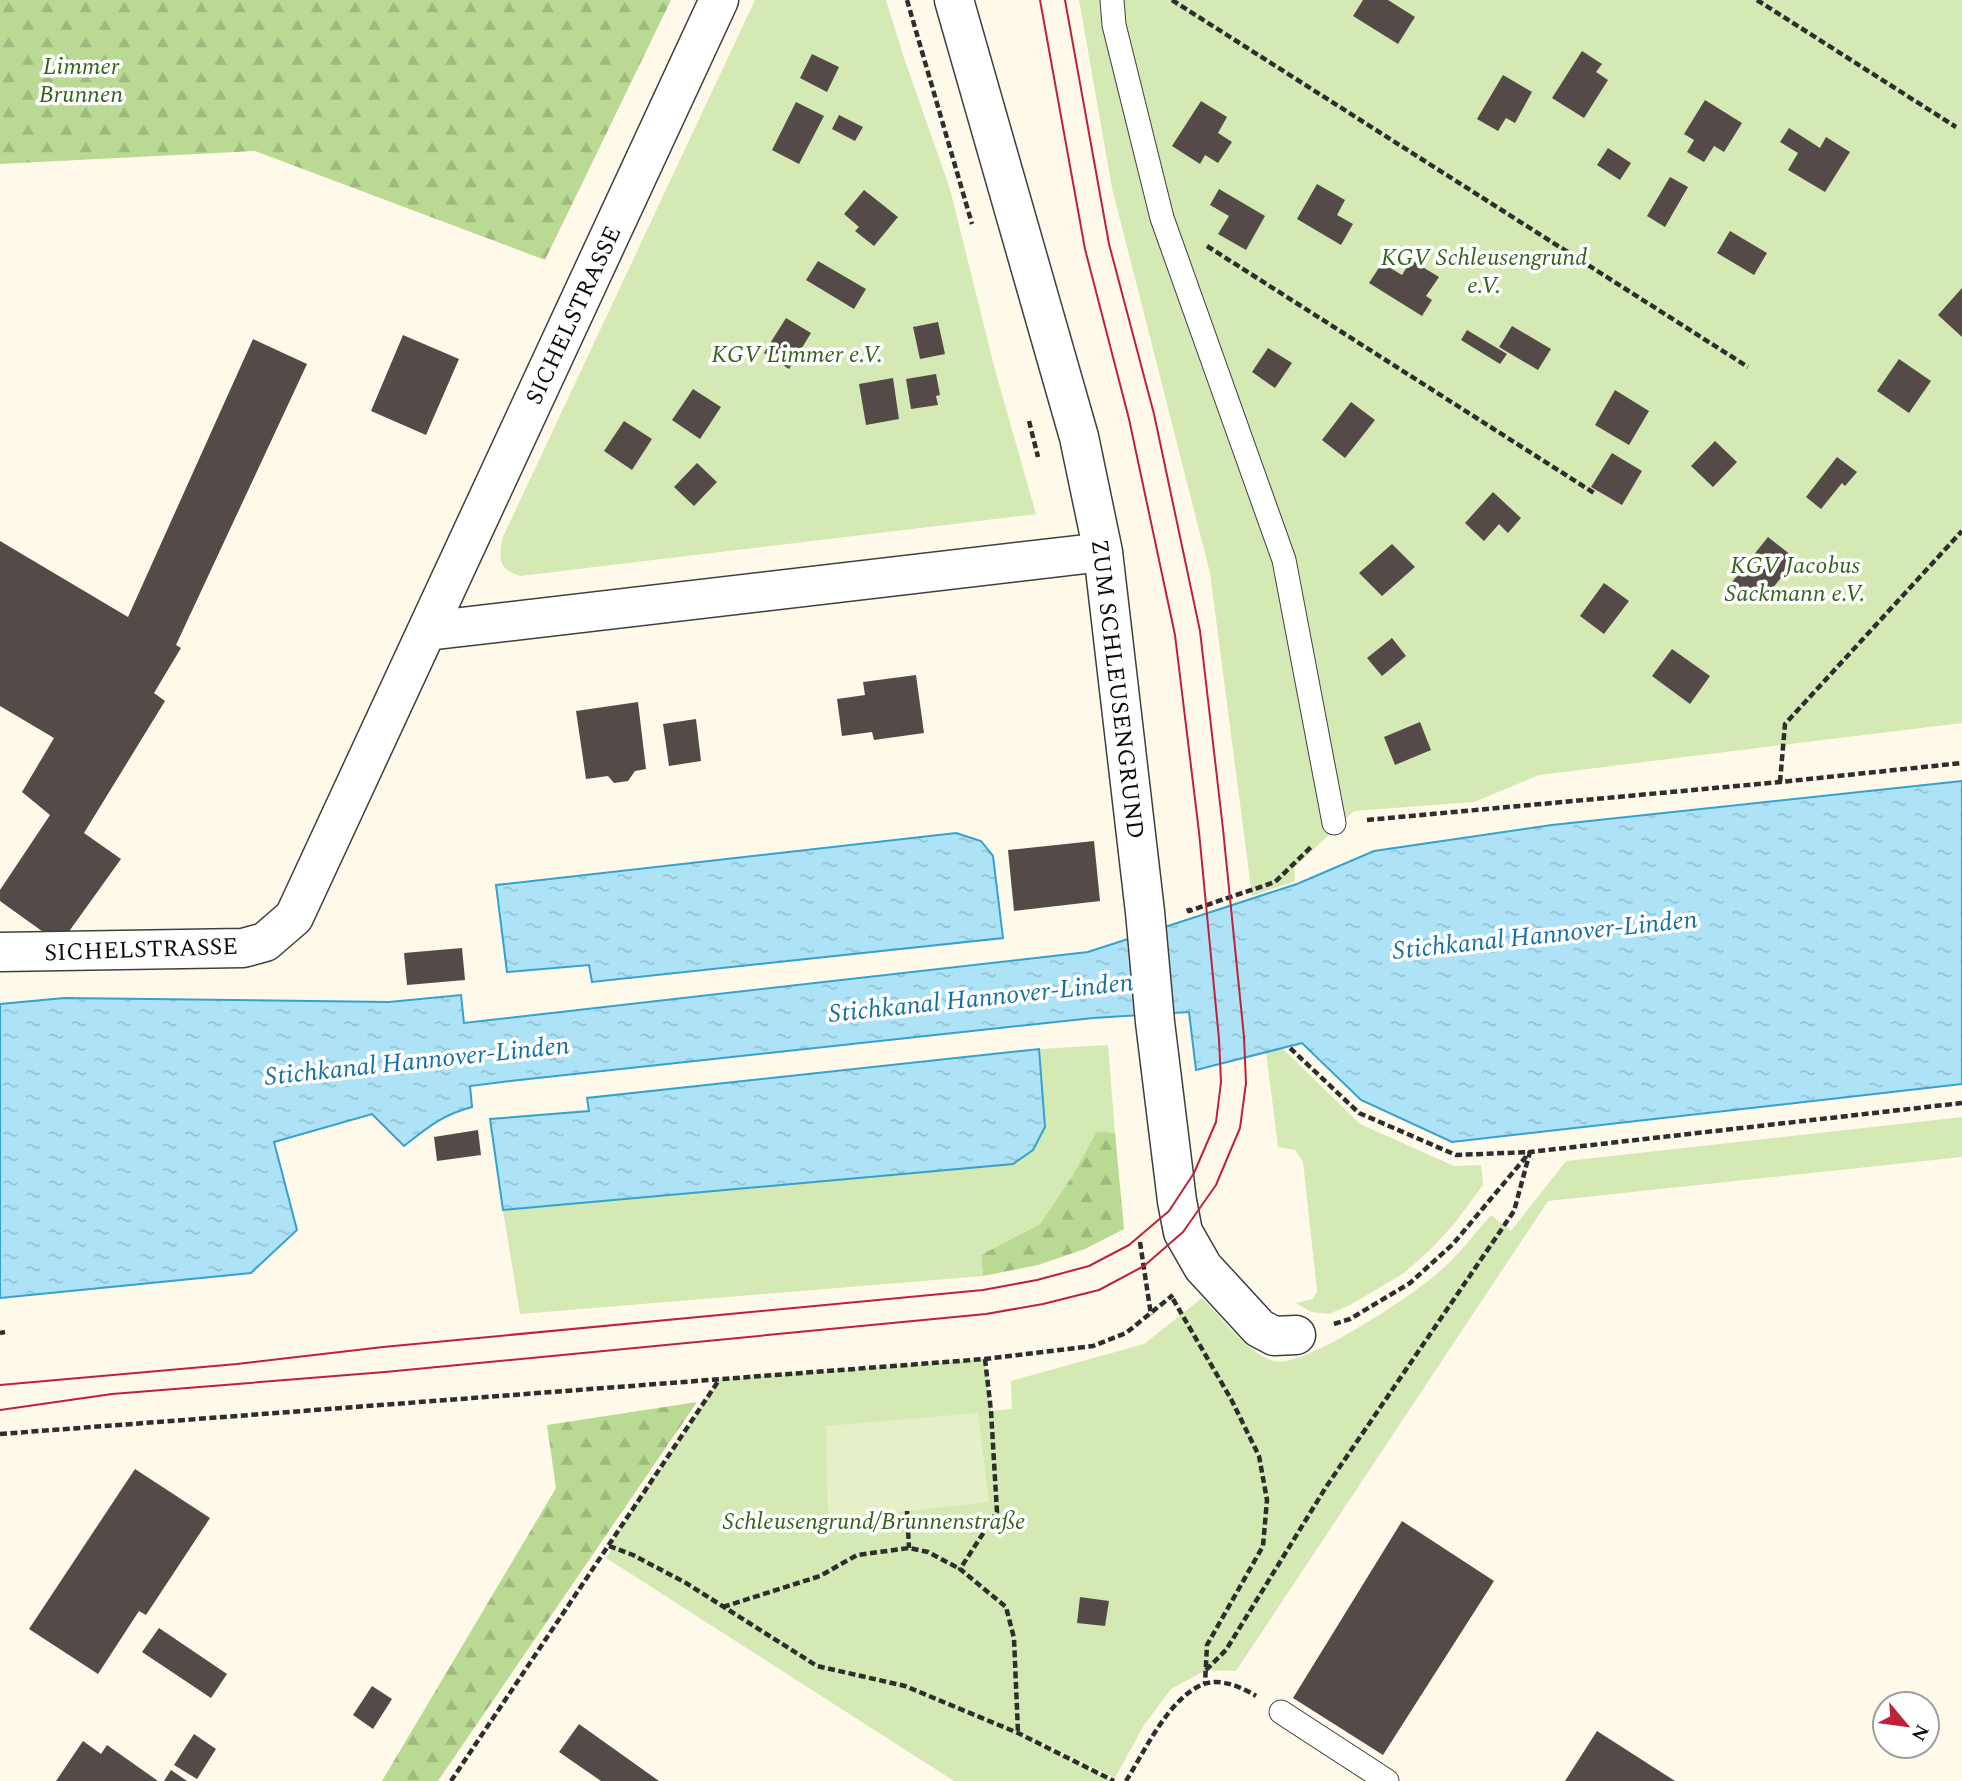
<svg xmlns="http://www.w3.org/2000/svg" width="1962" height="1781" font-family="Spectral,serif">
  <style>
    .green { fill: #d5e9b4 }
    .forest { fill: url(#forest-firs) }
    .pitch { fill: #e6f0c6 }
    .water { fill: url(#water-ripples); stroke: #34a1cf; stroke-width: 2 }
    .building { fill: #544b48 }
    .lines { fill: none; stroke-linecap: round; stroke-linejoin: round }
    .service-casing { stroke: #3f3f3f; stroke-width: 25 }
    .minor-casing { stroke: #3f3f3f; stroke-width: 41 }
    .path { stroke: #2e2e2e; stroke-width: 4.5; stroke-dasharray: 7 3.5; stroke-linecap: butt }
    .service { stroke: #fff; stroke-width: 23 }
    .minor { stroke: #fff; stroke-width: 38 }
    .tram { stroke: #bd223a; stroke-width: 2 }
    .labels { text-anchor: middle; stroke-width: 7; stroke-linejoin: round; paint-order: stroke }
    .park-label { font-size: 24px; font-style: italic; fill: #32631c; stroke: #fff }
    .street-label { font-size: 24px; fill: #0c0c0c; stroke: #fff }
    .water-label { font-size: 26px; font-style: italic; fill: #14709e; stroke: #fff }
  </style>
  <defs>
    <pattern id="forest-firs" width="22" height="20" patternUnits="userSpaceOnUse" patternTransform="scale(1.75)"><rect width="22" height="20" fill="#bada93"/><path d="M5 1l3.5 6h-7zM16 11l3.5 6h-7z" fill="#9fba7e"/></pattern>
    <pattern id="water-ripples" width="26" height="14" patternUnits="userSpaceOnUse" patternTransform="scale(1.75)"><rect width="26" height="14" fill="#aee3f7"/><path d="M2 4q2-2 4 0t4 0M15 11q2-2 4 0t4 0" fill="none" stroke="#94c2d3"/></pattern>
  </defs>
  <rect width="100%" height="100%" fill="#fff9ea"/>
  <!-- green -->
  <path class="green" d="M755,0h131l17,55 47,134 45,181 41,144 -516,62c-22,-8 -21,-15 -18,-37z
    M1079,0h883v723l-423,52 -65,27 -120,9 -60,57 1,13 -43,15 -42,-323 -98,-385z
    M1108,1045l7,88 -18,-2 -24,44 -33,49 -59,31 2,21 -463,38 -17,-104 510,-46 32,-37 -6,-78z
    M1282,1048l78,76 94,42 27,-1 2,20 -29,39 -23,25 -27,24 -52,31 -23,10 -18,-2 -15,-9 17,-4 4,-8 -14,-129 -8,-12 -17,-3 -12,-95z
    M1962,1117v40l-414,44 -312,470 -30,-1 -35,19 -27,36 -29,53 -78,-38 -2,1 78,40h-159l-348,-223 6,-10 -3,-2 111,-167 265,-20 6,52 21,-2 -1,-28 133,-37 58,-46c19,19 46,56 72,63 30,8 142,-68 166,-90 19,-16 34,-37 51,-56l20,16 55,-70z"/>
  <!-- forest -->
  <path class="forest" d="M0,0h671l-126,260 -290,-109 -255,13z
    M1097,1131l18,2 9,96 -39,20 -47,16 -55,11 -2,-21 59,-31 33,-49z
    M697,1402l-259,379h-56l174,-293 -9,-63z"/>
  <!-- pitch -->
  <path class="pitch" d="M978,1413l11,89 -82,9 -79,6 -2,-91z"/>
  <!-- water -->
  <path class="water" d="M1962,781v303l-510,58 -91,-42 -59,-57 -106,27 -7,-58 -96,6 -583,63 -40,5 2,21c-30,8 -44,20 -68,39l-32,-32 -98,28 23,88 -46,43 -251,25v-294l64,-6 325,4 72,-7 3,28 624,-71 209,-68 77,-33 178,-26z
    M956,833l25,8 12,15 10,82 -411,44 -3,-17 -82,7 -11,-87z
    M1039,1049l6,78 -12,23 -20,14 -510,46 -13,-91 99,-8 -2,-13z"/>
  <!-- building -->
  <path class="building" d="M1363,0h25l27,17 -17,27 -45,-28z
    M1582,51l20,13 -6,8 12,8 -24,38 -32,-20z
    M812,54l27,13 -12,25 -27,-14z
    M1503,75l29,17 -17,31 -9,-5 -8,13 -21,-12z
    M1705,100l37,23 -18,29 -10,-6 -10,16 -17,-10 7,-12 -10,-6z
    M1201,101l26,16 -9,16 14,9 -14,21 -13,-8 -5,9 -28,-18z
    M796,102l28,14 -25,48 -27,-14z
    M839,115l24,12 -8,14 -23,-12z
    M1789,128l31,20 6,-11 24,15 -25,40 -37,-22 10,-17 -18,-11z
    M1608,148l23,15 -11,17 -23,-15z
    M1670,177l18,10 -23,40 -18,-11z
    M1317,184l28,16 -8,15 16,9 -12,21 -44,-26z
    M1219,189l46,27 -19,34 -28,-16 11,-18 -19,-11z
    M864,190l34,27 -24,29 -19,-15 4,-4 -15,-13z
    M1730,231l37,22 -13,22 -37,-22z
    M1411,260l28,17 -13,19 6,4 -10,16 -53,-33 13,-20 20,12z
    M818,261l48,28 -12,20 -48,-29z
    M1962,288v49l-24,-22z
    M786,318l25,15 -22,36 -25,-16z
    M938,322l7,32 -25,5 -7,-32z
    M1512,326l39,23 -13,21 -39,-23z
    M1467,330l40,24 -7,10 -39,-24z
    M403,335l56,24 -33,76 -55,-24z
    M253,339l54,25 -131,281 5,3 -27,45 11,8 -81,132 37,26 -61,85 -60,-43v-11l50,-75 -28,-23 32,-54 -54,-32v-165l128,76z
    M1268,348l24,15 -17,25 -23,-16z
    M1899,359l32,22 -22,32 -32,-22z
    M936,374l4,21 -4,1 2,9 -27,4 -5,-30z
    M893,378l6,41 -33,6 -7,-41z
    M693,389l28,18 -21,32 -28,-19z
    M1615,390l34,21 -20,34 -34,-20z
    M1351,402l24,18 -30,38 -23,-18z
    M624,421l28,18 -20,31 -28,-19z
    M1715,441l22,21 -24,25 -22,-21z
    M1612,453l30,18 -20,34 -31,-18z
    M1837,457l20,15 -12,14 -3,-3 -21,26 -15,-12z
    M697,463l20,19 -23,24 -20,-19z
    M1493,492l28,26 -13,15 -9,-9 -15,17 -19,-18z
    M1768,537l28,22 -36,45 -28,-22z
    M1392,544l23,23 -33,29 -23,-23z
    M1604,583l25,18 -25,33 -24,-18z
    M1392,638l14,18 -24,20 -15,-18z
    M1672,649l38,27 -20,28 -38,-28z
    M916,675l8,58 -50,7 -2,-8 -30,4 -5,-37 28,-4 -2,-13z
    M638,702l8,67 -11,2 -7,10 -14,2 -6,-7 -22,3 -10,-68z
    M696,719l5,42 -32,5 -6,-42z
    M1420,722l11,28 -36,15 -11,-28z
    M1094,841l6,60 -86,10 -6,-61z
    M462,948l3,32 -58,5 -3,-32z
    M478,1130l3,25 -44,6 -3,-24z
    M135,1469l75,49 -64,97 -7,-4 -41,63 -69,-45z
    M1402,1521l92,60 -111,174 -90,-57z
    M1080,1597l29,4 -4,25 -28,-3z
    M159,1628l68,46 -16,24 -69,-46z
    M372,1686l20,13 -19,30 -20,-14z
    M579,1724l80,57h-58l-42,-29z
    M1597,1731l78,50h-110z
    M194,1734l22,15 -19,30 -23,-14z
    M83,1741l18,13 6,-9 51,36h-102z
    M171,1770l16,11h-23z"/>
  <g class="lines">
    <defs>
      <path id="service" d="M1112,0l2,25 48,193 122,342 50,263
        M1281,1712l106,69"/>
      <path id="minor" d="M954,0l125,437 24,115 42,360 10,110 22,179 6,31 20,35 56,61 15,8 22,-1
        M427,631l676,-79
        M0,952l243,-4 22,-6 29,-25 425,-917"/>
    </defs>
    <!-- service casing -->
    <use href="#service" class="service-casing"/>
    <!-- minor casing -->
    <use href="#minor" class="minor-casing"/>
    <!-- path -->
    <path class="path" d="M907,0l65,224
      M1172,0l576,367
      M1757,0l199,127
      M1207,246l387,247
      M1029,421l9,36
      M1780,782l5,-58 177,-193
      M1367,820l413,-38 182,-19
      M1188,908l1,3 86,-29 37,-36
      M1140,1242l11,73
      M1173,1299l58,100 28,57 8,44 -4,46 -56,99 -2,39
      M1334,1324l16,-5 60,-36 43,-39 77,-92 432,-49
      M0,1333l5,-1
      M985,1359l6,52 6,101 -37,57 46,38 8,31 4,95
      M0,1434l985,-75 108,-13 33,-13 47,-38
      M907,1511l2,37
      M609,1546l24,9 53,28 131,83 88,20 113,47 96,48
      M723,1607l97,-31 37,-21 52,-7 19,4 32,17
      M1206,1670l20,-20 100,-163 188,-276 16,-59 -74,3 -97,-42 -70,-66
      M451,1781l268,-401
      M1126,1781c19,-30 43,-84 78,-97 16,-6 38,3 52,12"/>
    <!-- service -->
    <use href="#service" class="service"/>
    <!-- minor -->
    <use href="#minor" class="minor"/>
    <!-- tram -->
    <path class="tram" d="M0,1385l237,-21 146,-17 600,-57 54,-10 52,-14 40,-21 40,-34 25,-38 22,-51 5,-40 -2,-43 -20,-207 -24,-197 -46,-216 -44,-170 -45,-249
      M0,1410l112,-16 273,-22 601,-58 57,-10 56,-14 45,-24 39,-34 33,-47 24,-57 6,-45 -2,-46 -21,-208 -23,-198 -46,-217 -45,-170 -44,-244"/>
  </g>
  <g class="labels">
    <!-- park labels -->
    <g class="park-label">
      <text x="81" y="74">Limmer<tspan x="81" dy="28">Brunnen</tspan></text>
      <text x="1484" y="265">KGV Schleusengrund<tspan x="1484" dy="28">e.V.</tspan></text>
      <text x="797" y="362">KGV Limmer e.V.</text>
      <text x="1795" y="573">KGV Jacobus<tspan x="1795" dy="28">Sackmann e.V.</tspan></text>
      <text x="874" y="1529">Schleusengrund/Brunnenstraße</text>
    </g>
    <!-- street labels -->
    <g class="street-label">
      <text transform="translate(573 315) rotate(-65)" y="8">SICHELSTRASSE</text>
      <text transform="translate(1118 689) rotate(83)" y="8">ZUM SCHLEUSENGRUND</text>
      <text transform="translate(141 949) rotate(-2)" y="8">SICHELSTRASSE</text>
    </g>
    <!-- water labels -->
    <g class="water-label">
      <text transform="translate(1545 934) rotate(-6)" y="9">Stichkanal Hannover-Linden</text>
      <text transform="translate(981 997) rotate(-6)" y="9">Stichkanal Hannover-Linden</text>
      <text transform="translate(417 1060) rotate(-6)" y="9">Stichkanal Hannover-Linden</text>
    </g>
  </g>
  <!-- north arrow -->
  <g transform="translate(1906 1725) rotate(119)"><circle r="33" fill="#ffffff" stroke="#9e9e9e" stroke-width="2"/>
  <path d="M0-5L12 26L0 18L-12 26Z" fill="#bd223a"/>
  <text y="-10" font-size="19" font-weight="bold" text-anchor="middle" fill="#0c0c0c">N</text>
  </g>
</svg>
